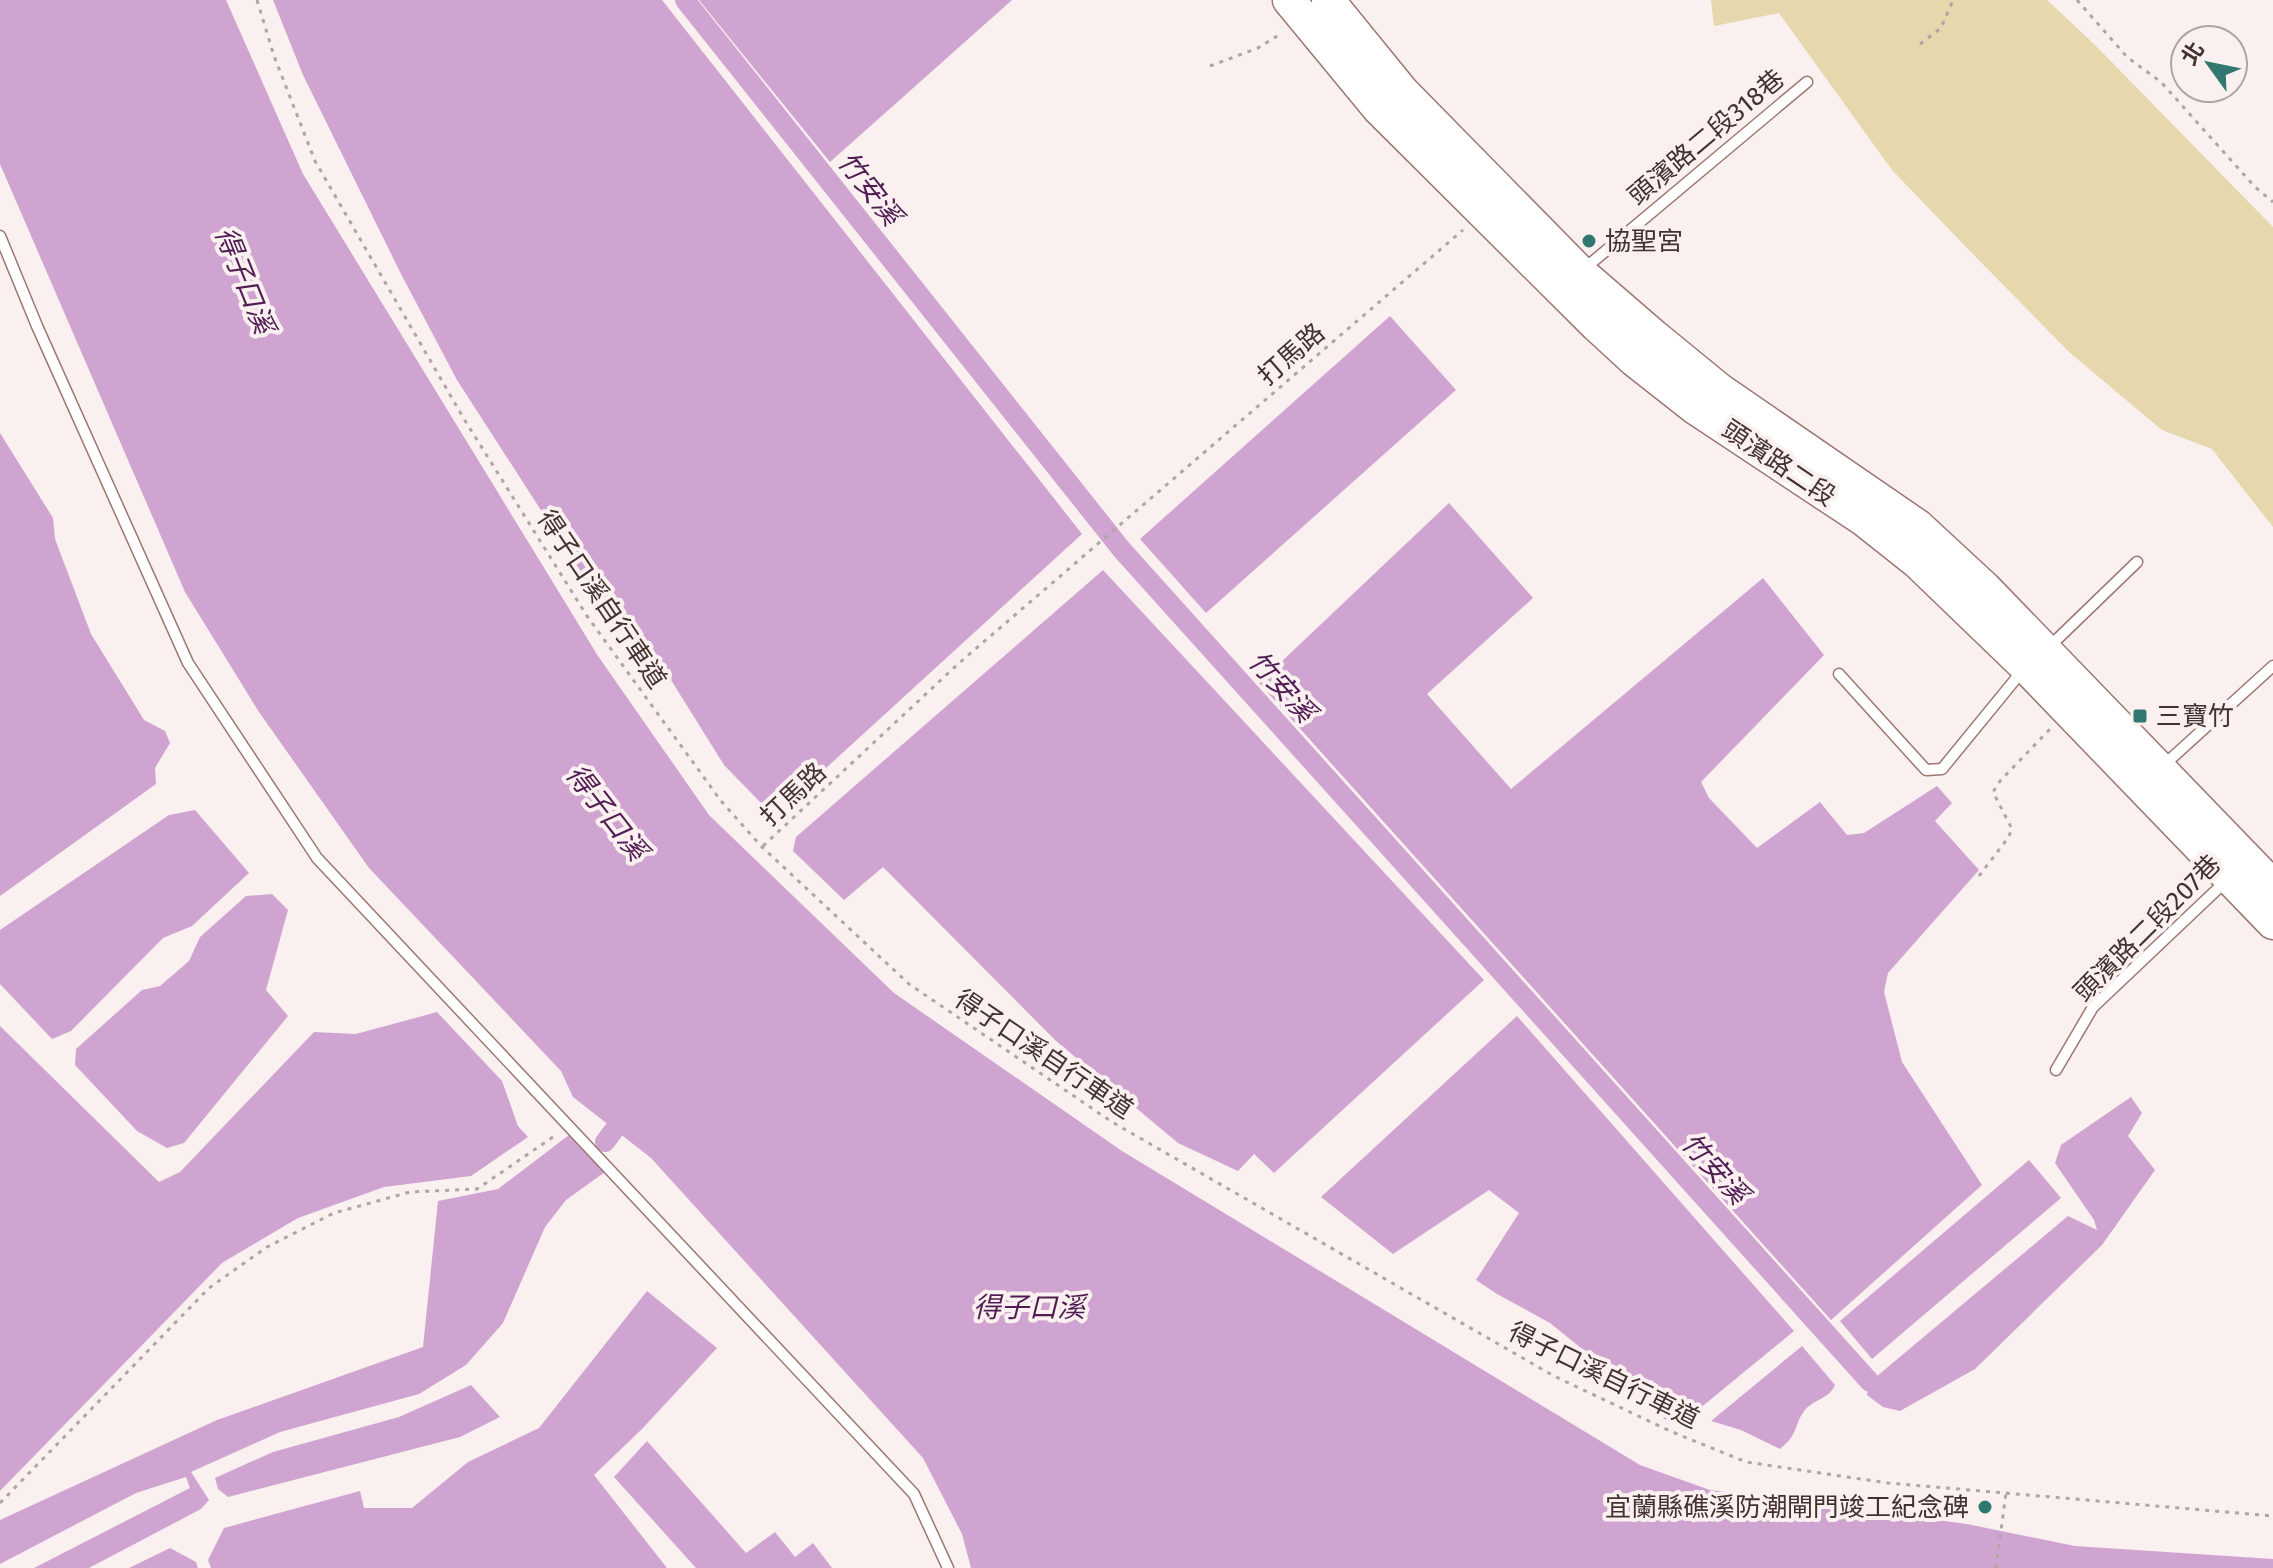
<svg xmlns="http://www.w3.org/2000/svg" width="2273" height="1568" font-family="'Fira Sans','Noto Sans TC',sans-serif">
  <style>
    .green { fill: #e6d7ad }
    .water { fill: #d0a4d0 }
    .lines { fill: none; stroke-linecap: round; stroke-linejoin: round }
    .canal { stroke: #d0a4d0; stroke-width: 20 }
    .service-casing { stroke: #9d7771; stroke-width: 13 }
    .primary-casing { stroke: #9d7771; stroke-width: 35 }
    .path { stroke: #b1a5a4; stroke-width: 3; stroke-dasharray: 4 6; stroke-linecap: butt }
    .service { stroke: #fff; stroke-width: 10 }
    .primary { stroke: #fff; stroke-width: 32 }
    .poi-dot { fill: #317870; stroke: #f9f0ef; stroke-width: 3 }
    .labels { text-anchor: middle; stroke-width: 8; stroke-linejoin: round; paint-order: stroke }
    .street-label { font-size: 26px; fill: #433230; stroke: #f9f0ef }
    .poi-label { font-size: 26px; fill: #433230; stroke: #f9f0ef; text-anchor: start }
    .water-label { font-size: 28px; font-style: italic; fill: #501c53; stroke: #f9f0ef }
  </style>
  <rect width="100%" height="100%" fill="#f9f0ef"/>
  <!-- green -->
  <path class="green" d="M1711,0h336l48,45 178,182v300l-61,-78 -50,-19 -93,-78 -103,-105 -74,-77 -113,-157 -65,13z"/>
  <!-- water -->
  <path class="water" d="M0,0h226l77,174 295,482 111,159 185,178 228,158 518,314 70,25 257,34 108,22 198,13v9h-1302l-9,-34 -39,-76 -272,-300 -78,-61 -12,-26 -192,-203 -110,-156 -74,-120 -185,-428z
    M273,0h389l420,534 -280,256 -41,13 -37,-38 -63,-101 -64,-67 -140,-217 -55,-104 -99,-201z
    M699,0h313l-182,162z
    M1390,316l66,74 -250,223 -66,-74z
    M0,433l53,85 2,21 36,95 53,86 21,11 5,12 -15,25 1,16 -156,112z
    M1449,503l84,95 -106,96 84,95 252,-211 61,77 -123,127 8,16 48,50 63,-46 27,33 17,-2 73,-47 15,17 -17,18 44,49 -91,103 -4,19 18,70 80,123 -151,135 -572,-637z
    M1103,570l381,410 -210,193 -20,-19 -16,17 -60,-28 -122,-102 -173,-174 -39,33 -51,-49 3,-14z
    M195,810l54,63 -57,53 -29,12 -92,93 -19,8 -52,-55v-54l169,-115z
    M272,894l16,16 -22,80 22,26 -104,127 -17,5 -30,-17 -62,-66 1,-16 66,-59 18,-4 29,-25 11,-24 46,-41z
    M437,1012l65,69 16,45 10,11 -57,39 -87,11 -86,31 -76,45 -222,228v-465l159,156 21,-10 134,-140 42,2z
    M1517,1016l277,315 -112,92 -18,-4 -3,-25 -9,-14 -24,6 -78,-63 -53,-29 -21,-14 43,-67 -30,-23 -96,64 -72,-57z
    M2131,1097l11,16 -14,23 27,34 -53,75 -127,124 -75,42 -17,-4 -16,-12 3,-13 198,-166 29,14 -3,-10 -39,-57 6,-18z
    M569,1135l36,37 -39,28 -21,27 -42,96 -37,42 -47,29 -139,38 -89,40 18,28 -8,9 -112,59h-55l156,-80 -4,-11 -50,16 -136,71v-44l217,-100 206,-73 15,-146 60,-12z
    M2029,1160l32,38 -189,161 -32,-38z
    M647,1291l70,57 -75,81 -48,46 73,93h-456l-3,-8 16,-32 136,-37 4,17h48l56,-46 71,-34z
    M1802,1346l33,39c-7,15 -21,14 -30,25 -12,15 -5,23 -25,39l-39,-19 -30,-9z
    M471,1385l29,32 -40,20 -232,60 -10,-8 -3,-11 58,-26 126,-35z
    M647,1441l99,112 29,-21 20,25 18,-14 19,25h-136l-82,-91z
    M170,1548l26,14 2,6h-69z"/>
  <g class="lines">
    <!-- canal -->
    <path class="canal" d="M685,0l437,550 748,832
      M605,1142l24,-32"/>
    <defs>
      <path id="service" d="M0,236l37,90 151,337 129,195 597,636 34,74
        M1584,269l223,-187
        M2047,649l90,-87
        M1839,674l87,96 16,-1 81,-99
        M2164,765l109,-99
        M2056,1070l37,-63 133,-126"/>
      <path id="primary" d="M1289,0l90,109 217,216 38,35 61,48 169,112 53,42 109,105 247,256
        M1328,0l75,92 177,180 74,64 66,54 198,136 67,62 288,298"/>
    </defs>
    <!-- service casing -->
    <use href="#service" class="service-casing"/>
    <!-- primary casing -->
    <use href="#primary" class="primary-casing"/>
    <!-- path -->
    <path class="path" d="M257,0l17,56 41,105 149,258 123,197 134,185 41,46 147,137 203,138 442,254 116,55 76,31 142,21 385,33
      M2077,0l50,57 34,25 94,105 18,15
      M1920,44l21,-16 12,-28
      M1210,66l48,-18 24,-15
      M763,846l195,-182 505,-434
      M1979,876l29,-38 4,-9 -19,-37 7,-11 50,-52
      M0,1503l209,-215 58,-41 67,-34 76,-21 67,-3 79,-54
      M1996,1568l10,-75"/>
    <!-- service -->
    <use href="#service" class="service"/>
    <!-- primary -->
    <use href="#primary" class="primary"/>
  </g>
  <!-- markers -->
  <g class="poi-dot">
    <circle cx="1589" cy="241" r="8"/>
    <rect x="2132" y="708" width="16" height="16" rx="4"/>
    <circle cx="1985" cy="1507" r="8"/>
  </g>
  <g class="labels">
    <!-- street labels -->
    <g class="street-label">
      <text transform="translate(1706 137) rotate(-40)" y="9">頭濱路二段318巷</text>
      <text transform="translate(1291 354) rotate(-41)" y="9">打馬路</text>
      <text transform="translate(1779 463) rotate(34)" y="9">頭濱路二段</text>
      <text transform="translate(602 599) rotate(56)" y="9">得子口溪自行車道</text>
      <text transform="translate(793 794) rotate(-43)" y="9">打馬路</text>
      <text transform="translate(2147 928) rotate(-45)" y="9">頭濱路二段207巷</text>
      <text transform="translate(1044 1054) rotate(34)" y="9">得子口溪自行車道</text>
      <text transform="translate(1604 1375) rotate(26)" y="9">得子口溪自行車道</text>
    </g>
    <!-- poi labels -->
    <g class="poi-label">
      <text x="1605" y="250">協聖宮</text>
      <text x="2156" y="725">三寶竹</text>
      <text x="1969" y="1516" text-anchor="end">宜蘭縣礁溪防潮閘門竣工紀念碑</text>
    </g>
    <!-- water labels -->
    <g class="water-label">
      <text transform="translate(870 188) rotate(52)" y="10">竹安溪</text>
      <text transform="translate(245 280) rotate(68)" y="10">得子口溪</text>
      <text transform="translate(1282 686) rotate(48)" y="10">竹安溪</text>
      <text transform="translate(607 812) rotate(52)" y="10">得子口溪</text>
      <text transform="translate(1715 1168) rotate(48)" y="10">竹安溪</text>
      <text x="1029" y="1317">得子口溪</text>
    </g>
  </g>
  <!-- north arrow -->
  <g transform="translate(2209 64) rotate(303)"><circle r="38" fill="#f9f0ef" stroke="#b0a4a3" stroke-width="2"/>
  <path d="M0-6L14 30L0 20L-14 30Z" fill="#317870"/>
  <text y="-12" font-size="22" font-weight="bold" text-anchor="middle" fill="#433230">北</text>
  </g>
</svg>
